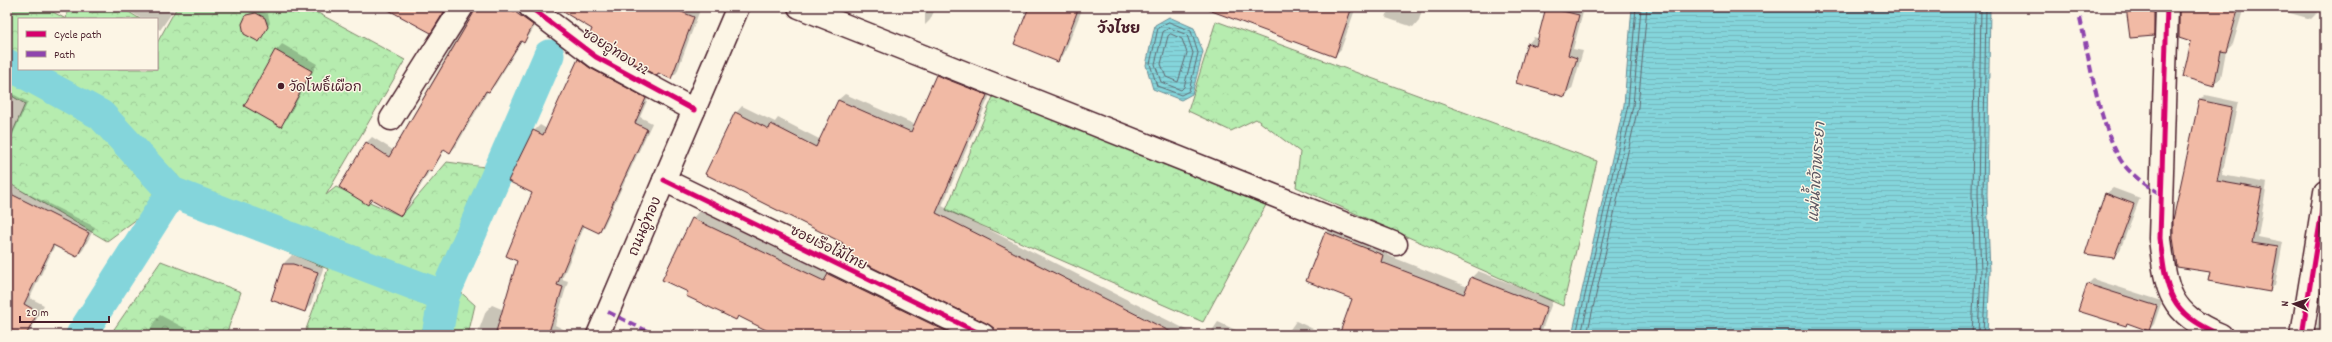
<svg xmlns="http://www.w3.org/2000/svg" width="2332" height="342" font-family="Dekko,'Playpen Sans Thai',sans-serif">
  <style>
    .forest { fill: url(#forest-crowns); stroke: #80866d }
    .water { fill: url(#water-rules); stroke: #6d8c95 }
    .shadow { fill: #0003 }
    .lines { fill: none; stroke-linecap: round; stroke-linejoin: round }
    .shore { stroke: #616871; stroke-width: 1 }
    .canal { stroke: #84d5db; stroke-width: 31 }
    .building { fill: #f1baa5; stroke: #4a1f2b }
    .minor-casing { stroke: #4a1f2b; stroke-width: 25 }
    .major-casing { stroke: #4a1f2b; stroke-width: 25 }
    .minor { stroke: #fcf5e5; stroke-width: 22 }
    .major { stroke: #fcf5e5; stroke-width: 22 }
    .quiet { stroke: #8e44ad; stroke-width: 4; stroke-dasharray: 8 4; stroke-linecap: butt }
    .cycleway-casing { stroke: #fcf5e5; stroke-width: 8 }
    .cycleway { stroke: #d6006c; stroke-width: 5 }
    .poi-dot { fill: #4a1f2b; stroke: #fcf5e5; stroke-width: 1.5 }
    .labels { text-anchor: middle; stroke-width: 3; stroke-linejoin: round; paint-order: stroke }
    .street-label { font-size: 14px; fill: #4a1f2b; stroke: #fcf5e5 }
    .poi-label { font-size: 14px; fill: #4a1f2b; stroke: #fcf5e5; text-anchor: start }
    .neighbourhood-label { font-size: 15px; font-weight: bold; fill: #4a1f2b; stroke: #fcf5e5 }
    .water-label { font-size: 15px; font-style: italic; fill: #5b5660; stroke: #fcf5e5 }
  </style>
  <defs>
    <pattern id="forest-crowns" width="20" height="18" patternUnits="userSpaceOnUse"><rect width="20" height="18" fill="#b6ecaf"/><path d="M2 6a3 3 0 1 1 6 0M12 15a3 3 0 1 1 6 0" fill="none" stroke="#9eca97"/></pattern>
    <pattern id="water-rules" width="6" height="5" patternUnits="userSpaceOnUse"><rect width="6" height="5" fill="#84d5db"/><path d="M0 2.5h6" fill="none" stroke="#74b6bc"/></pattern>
  </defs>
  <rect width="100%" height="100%" fill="#fcf5e5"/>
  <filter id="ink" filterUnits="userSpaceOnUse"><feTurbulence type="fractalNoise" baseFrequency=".025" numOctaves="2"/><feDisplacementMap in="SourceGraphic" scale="8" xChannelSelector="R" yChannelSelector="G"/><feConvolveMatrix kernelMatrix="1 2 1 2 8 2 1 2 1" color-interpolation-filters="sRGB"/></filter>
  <g filter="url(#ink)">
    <!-- forest -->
    <path class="forest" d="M7,7h42l2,4 15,8 2,-12h53l19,12h-121v50h138v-26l20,-36h130l98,53 -79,135 10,-8 65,29 46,-54 38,5 -29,121 19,17 -7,30h-160l-3,-3 23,-63 -103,-43 -30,-36 -39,15 -49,36 -100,-59v-37l18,-41 -18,-11z
      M1216,21l381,140 -34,145 -267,-119 4,-35 -44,-33 -25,12 -43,-20z
      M995,92l271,113 -63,117 -257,-112z
      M161,261l80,31 -15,43h-116z"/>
    <!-- water -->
    <path class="water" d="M1632,7h358l-3,188 3,77 -3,63h-415l52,-230z
      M1169,17l25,11 9,24 -11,42 -11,6 -28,-11 -7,-24 9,-40z"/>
    <!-- shadow -->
    <path class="shadow" d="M123,7h53l-16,23 -3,-2v-9h-15z
      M384,7h65l-19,25z
      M475,7h51l13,12 -10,17 -7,5 -27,44 -7,6 -32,55 -6,6 -5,-3 -9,15 -6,6 -23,39 -6,6 -28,-17 -5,6 -2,-61 6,-6 21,13z
      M557,7h144l-24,65 -6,6z
      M925,7h11l-6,13 -5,5z
      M1030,7h53l-19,47 -6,6z
      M1251,7h105l-15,42 -7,7z
      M1389,7h34l-4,13 -6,7 -27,-9z
      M1547,7l37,2 -11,40 10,2 -11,38 -7,7 -37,-52 6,-7 5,2z
      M2127,7h32v22l-6,6z
      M2184,7h60l-11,37 -7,7 -5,27 -8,7 -21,-44z
      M2269,7h51l-2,5 -7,7z
      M260,10l8,4 2,9 -11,18 -12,-25 4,-4z
      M282,44l35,20 -30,55 -7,6 -4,-74z
      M584,54l67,38 -11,25 12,6 -48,103 -6,6 -13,-7 -23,54 6,2 -13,44 8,4 -3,6h-83l9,-24 6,-6 12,5 15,-49 14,-68 1,-62 6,-6 7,4 31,-70z
      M944,69l49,19 -51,118 255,129h-201l-7,-12 -145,-81 -108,-129 6,-7 33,16 3,-4 43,22 17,-40 7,-6 71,31 21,-50z
      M7,91l21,11 -21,45z
      M2205,95l33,7 -16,73 45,8 -9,54 25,5 -8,43 -6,6 -58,-20 -12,-170z
      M7,183l88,44 -12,23 -6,6 -22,-11 -25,53 14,7 -16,30h-21z
      M2113,188l27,10 -20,52 -7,7 -7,-63z
      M699,211l130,63 7,-6 138,67h-196l-38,-19 -4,3 -72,-40 29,-61z
      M1333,226l56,23 -2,6 81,32 3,-9 7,-7 75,29 -13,35h-200l13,-36 -27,-66z
      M292,255l32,11 -13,38 -6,7 -33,-11 13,-38z
      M2325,277v58h-9z
      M2093,279l69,22 -8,23 -5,6 -21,-7 -3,2 -37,-41z
      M160,315l30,16 -2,4h-41l7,-13z
      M1296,321l30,14h-40z
      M1218,322l29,13h-38z"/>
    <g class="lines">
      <!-- shore -->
      <path class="shore" d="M1169,22l22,9 7,22 -9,38 -8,4 -24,-9 -7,-22 8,-36z
        M1170,28l17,7 6,18 -9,34 -3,3 -20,-8 -6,-18 8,-32z
        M1171,34l11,5 5,14 -9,29 -12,-5 -5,-13 7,-28z
        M1576,335l52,-230 8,-98
        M1581,335l52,-229 8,-99
        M1587,335l51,-228 9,-100
        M1972,335l3,-63 -3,-77 3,-188
        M1978,335l3,-63 -3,-77 3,-188
        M1983,335l3,-63 -3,-77 3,-188"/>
      <!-- canal -->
      <path class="canal" d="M7,64l94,51 71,77 272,104
        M81,335l91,-143
        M437,335l7,-39 105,-241"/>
    </g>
    <!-- building -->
    <path class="building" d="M383,7h64l-16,26z
      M474,7h34l25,18 -9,18 -3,-2 -32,51 -3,-1 -36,62 -6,-4 -13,23 -3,-2 -27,46 -30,-17 -3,6 -29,-18 27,-45 23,15 84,-143z
      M555,7h114l25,10 -23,62 -13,-6 -1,3 -54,-30 -14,-10 3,-7z
      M1029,7h50l-21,55 -44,-18z
      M1210,7h142l-17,50 -126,-47z
      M1546,7l33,8 -11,40 9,3 -12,39 -49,-14 11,-40 9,3z
      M2126,7h28v29l-24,2z
      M2179,7h60l-13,45 -5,-1 -7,35 -31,-9 8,-35 -12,-4z
      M256,13l9,5 3,9 -9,15 -15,-8 -2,-10 4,-9z
      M275,50l37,21 -31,56 -37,-21z
      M578,59l12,9 56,30 -11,25 12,6 -48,104 -17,-8 -25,60 6,2 -15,48h-53l22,-74 -11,-5 26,-63 -24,-12 25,-51 10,5z
      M936,75l51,20 -51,118 241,122h-182l-1,-7 -6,-4 -149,-73 4,-8 -138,-69 30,-62 34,17 2,-5 45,23 22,-47 73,32z
      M2199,100l33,7 -15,74 45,8 -10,54 26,4 -8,45 -62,-11 2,-9 -33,-5 -4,-30v-17z
      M7,192l82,41 -12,24 -24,-12 -29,59 14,8 -12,23h-19z
      M2105,193l29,11 -20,54 -29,-4z
      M692,218l132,63 4,-7 126,61h-178l-38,-19 -2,4 -50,-24 2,-4 -26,-12z
      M1325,232l58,23 -2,7 83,32 7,-17 76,30 -10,28h-198l13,-36 -46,-18z
      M283,264h10l25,8 -13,40 -34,-12z
      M2087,284l70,22 -8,25 -22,-8 -1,3 -48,-15z"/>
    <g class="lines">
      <defs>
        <path id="minor" d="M530,7l66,50 98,53
          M799,7l597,237
          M2167,7l-7,231c6,52 8,75 61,97
          M391,119l71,-112
          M664,180l319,155
          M2302,335l23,-143"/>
        <path id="major" d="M598,335l140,-328"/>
      </defs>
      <!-- minor casing -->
      <use href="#minor" class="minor-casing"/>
      <!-- major casing -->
      <use href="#major" class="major-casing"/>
      <!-- minor -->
      <use href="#minor" class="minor"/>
      <!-- major -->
      <use href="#major" class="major"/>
      <!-- quiet -->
      <path class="quiet" d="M2080,18c10,45 18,101 40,141 9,15 27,27 41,35
        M608,312l47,23"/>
      <defs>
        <path id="cycleway" d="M530,7l66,50 98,53
          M2167,7l-7,231c6,52 8,75 61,97
          M664,180l319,155
          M2302,335l23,-143"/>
      </defs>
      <!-- cycleway casing -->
      <use href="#cycleway" class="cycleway-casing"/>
      <!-- cycleway -->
      <use href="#cycleway" class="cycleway"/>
    </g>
  </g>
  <!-- markers -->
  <circle class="poi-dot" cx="281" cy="86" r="4"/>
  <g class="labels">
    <!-- street labels -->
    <g class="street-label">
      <text transform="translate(616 51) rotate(32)" y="5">ซอยอู่ทอง 22</text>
      <text transform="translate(644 226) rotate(-67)" y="5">ถนนอู่ทอง</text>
      <text transform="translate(829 247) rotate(26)" y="5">ซอยเรือไม้ไทย</text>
    </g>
    <!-- poi labels -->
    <g class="poi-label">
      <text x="289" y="91">วัดโพธิ์เผือก</text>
    </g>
    <!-- neighbourhood labels -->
    <g class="neighbourhood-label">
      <text x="1119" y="33">วังไชย</text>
    </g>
    <!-- water labels -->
    <g class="water-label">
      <text transform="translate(1816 172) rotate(-86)" y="5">แม่น้ำเจ้าพระยา</text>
    </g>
  </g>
  <!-- margin -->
  <rect width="2332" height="342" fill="none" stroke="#fcf5e5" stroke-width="24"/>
  <rect x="12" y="12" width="2308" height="318" fill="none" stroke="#4a1f2b" stroke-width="1.5" filter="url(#ink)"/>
  <!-- legend -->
  <rect x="18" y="18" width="140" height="52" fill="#fcf5e5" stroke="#b59f9b"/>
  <rect x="26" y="31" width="20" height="6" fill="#d6006c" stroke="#b59f9b"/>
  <text x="54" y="38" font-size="12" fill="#4a1f2b">Cycle path</text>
  <rect x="26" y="51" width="20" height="6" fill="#8e44ad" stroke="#b59f9b"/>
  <text x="54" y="58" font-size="12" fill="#4a1f2b">Path</text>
  <!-- north arrow -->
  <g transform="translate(2294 304) rotate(273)" stroke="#fcf5e5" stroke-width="3" paint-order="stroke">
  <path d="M0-3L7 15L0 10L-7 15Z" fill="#4a1f2b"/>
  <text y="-6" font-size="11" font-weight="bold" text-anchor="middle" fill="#4a1f2b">N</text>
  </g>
  <!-- scale -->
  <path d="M20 316v6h89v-6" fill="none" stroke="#4a1f2b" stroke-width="2"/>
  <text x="26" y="316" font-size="12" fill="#4a1f2b" stroke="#fcf5e5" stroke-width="3" paint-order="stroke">20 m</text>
</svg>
